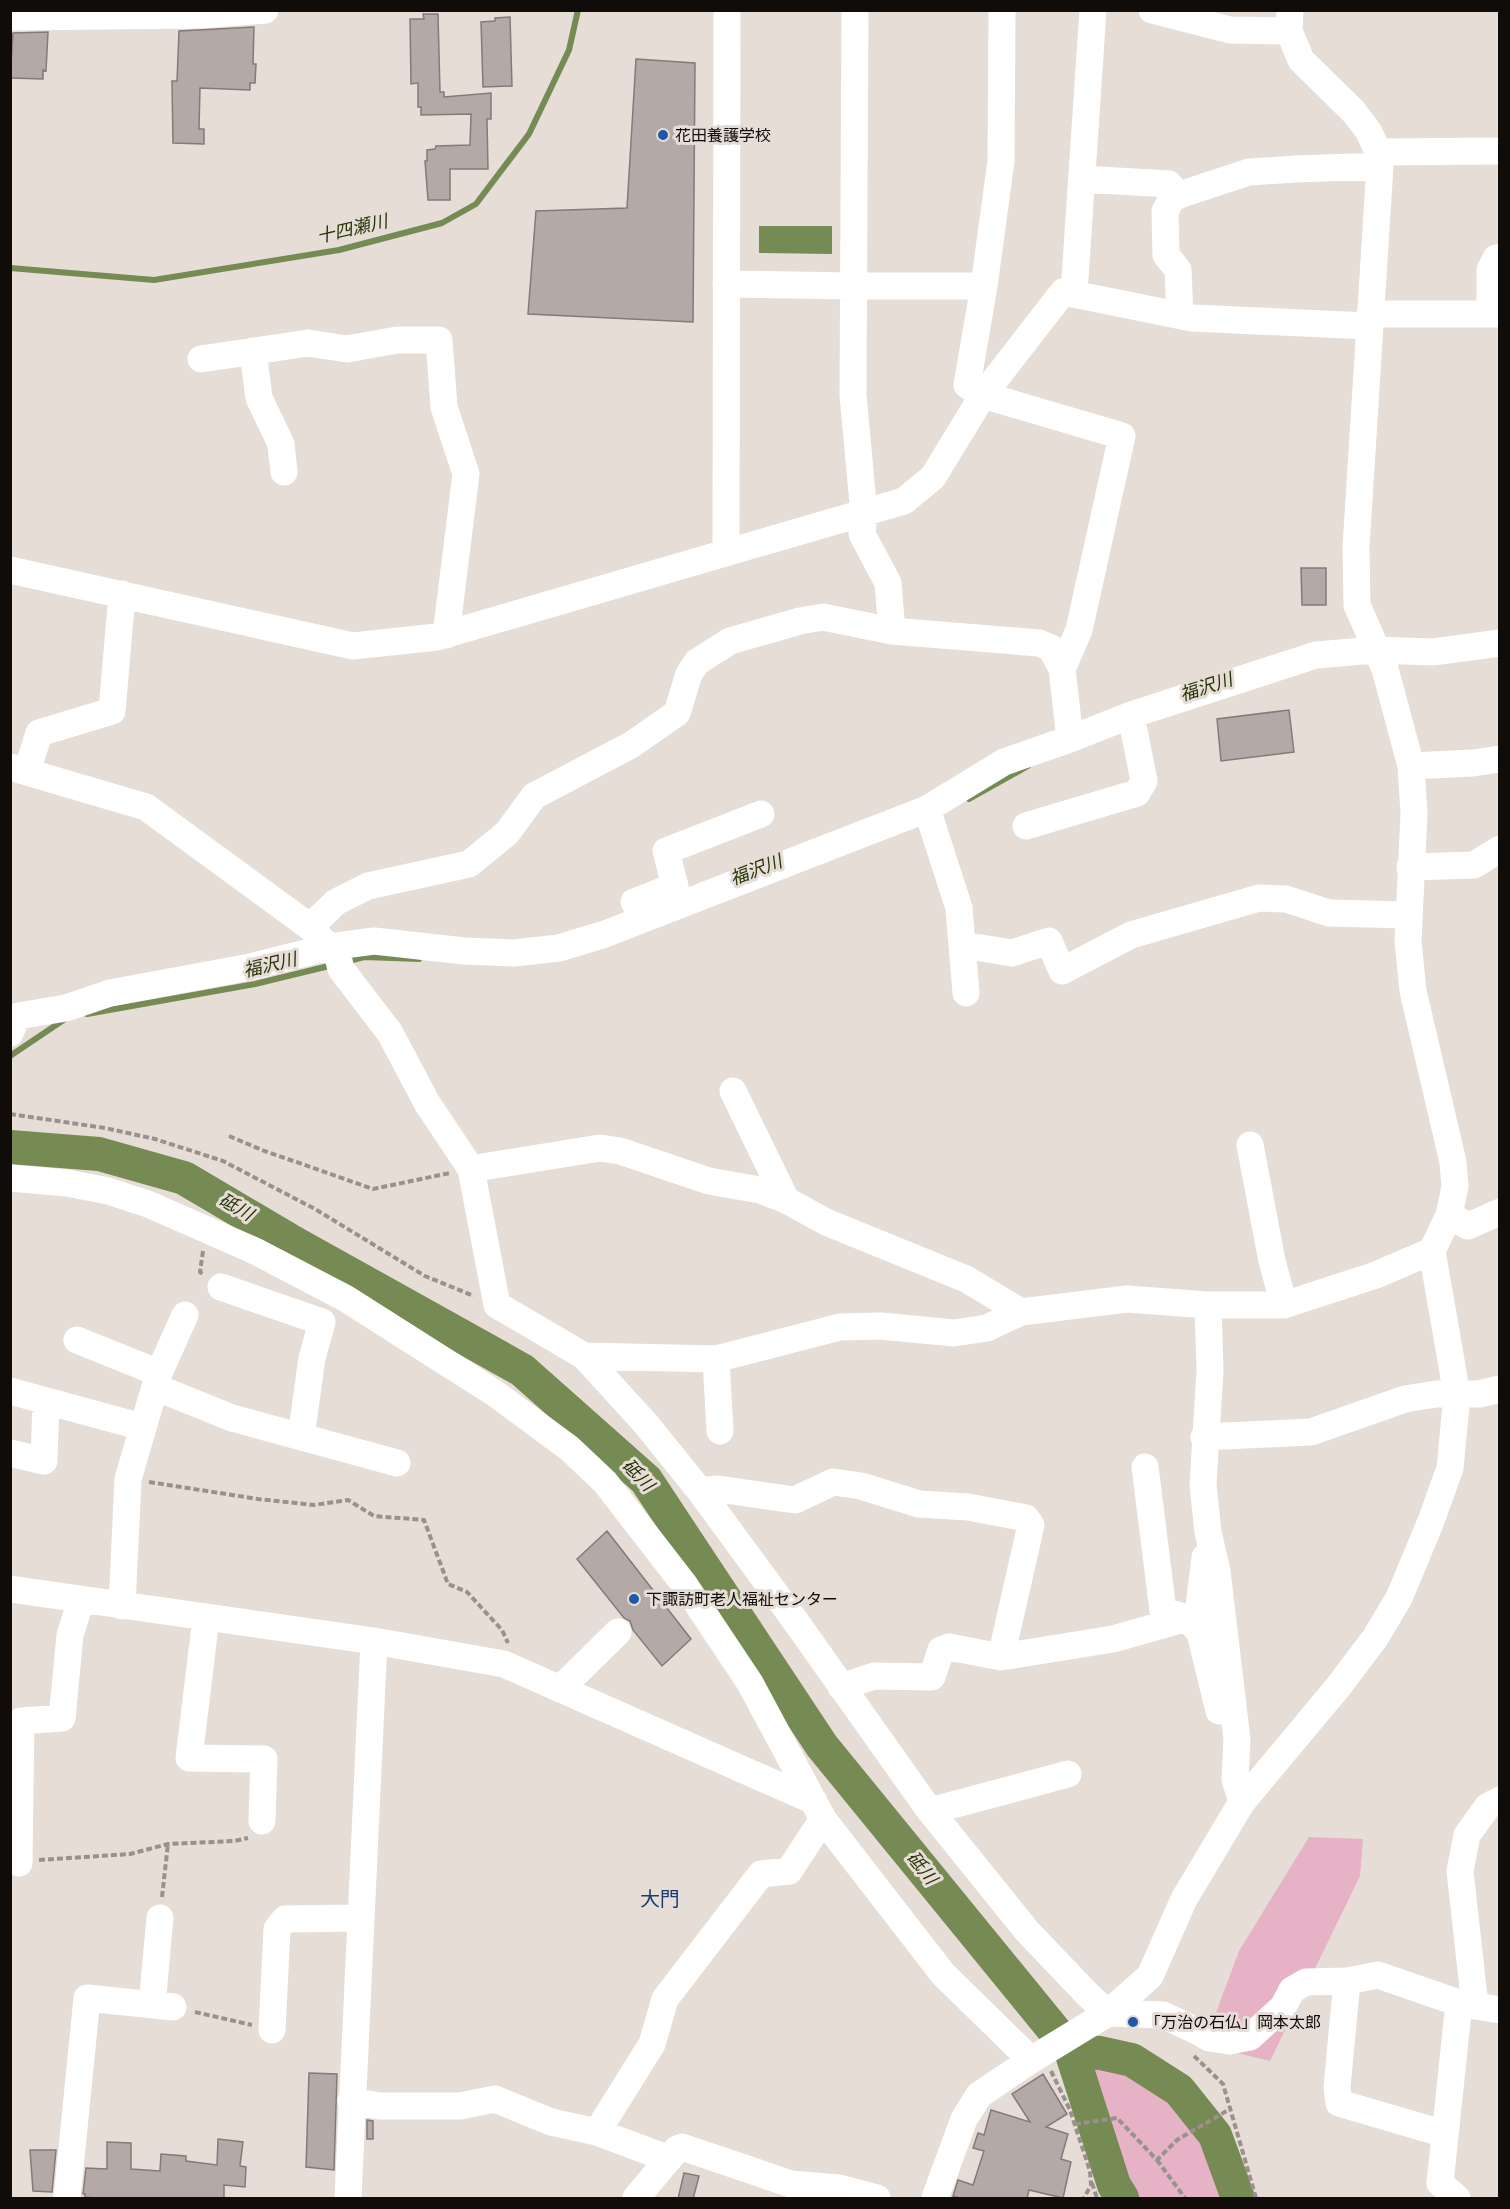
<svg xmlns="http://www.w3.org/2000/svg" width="1510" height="2209" font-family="'Source Serif 4','Noto Sans JP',serif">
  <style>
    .green { fill: #e6b2c5 }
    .water { fill: #768a54 }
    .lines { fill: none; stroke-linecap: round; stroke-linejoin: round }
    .stream { stroke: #768a54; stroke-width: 6 }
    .river { stroke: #768a54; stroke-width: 34 }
    .building { fill: #b5a9a8; stroke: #847a78; stroke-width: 1.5 }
    .path { stroke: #98918c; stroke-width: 4; stroke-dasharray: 6 3; stroke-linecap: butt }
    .minor { stroke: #fff; stroke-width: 27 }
    .poi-dot { fill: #1d58a9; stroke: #e6ddd6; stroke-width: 2 }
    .labels { text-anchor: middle; stroke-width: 6; stroke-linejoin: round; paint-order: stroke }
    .poi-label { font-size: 16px; fill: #0f0c0a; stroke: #e6ddd6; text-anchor: start }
    .water-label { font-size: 18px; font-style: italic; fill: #27340a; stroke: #e6ddd6 }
    .quarter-label { font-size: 20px; fill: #183d72; stroke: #e6ddd6 }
  </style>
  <rect width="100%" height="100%" fill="#e6ddd6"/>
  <!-- green -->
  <path class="green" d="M1309,1837l54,2 -3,37 -90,185 -66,-16 35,-94z
    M1084,2065l72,16 14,8 36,52 21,57h-99l-11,-26 -14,-44 -12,-50z"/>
  <!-- water -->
  <path class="water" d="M759,226h73v28l-73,-1z"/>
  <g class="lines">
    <!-- stream -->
    <path class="stream" d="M10,268l144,12 185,-30 103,-27 34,-19 53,-70 40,-84 9,-40
      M969,799l59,-33
      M345,962l19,-5 55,2
      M87,1014l168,-30 78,-19
      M10,1056l55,-37"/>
    <!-- river -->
    <path class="river" d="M10,1147l89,7 85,24 105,62 233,130 124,110 176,266 249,305 43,134 8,13
      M1071,2051l29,2 32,7 47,30 36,45 23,63"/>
  </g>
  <!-- building -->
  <path class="building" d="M423,14h15l2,78h4v5l47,-4v26h-4l1,50h-38v31h-22l-3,-39h2v-11l8,-1 1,-3 34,-1 1,-31 -50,1v-8h-3v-24l-7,1 -1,-65h14z
    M510,17l2,69 -29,1 -2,-65 14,-1v-3z
    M254,27l-1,37h3l-1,19h-5v7l-50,-2 -1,41h5v15l-31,-1 -1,-62h5l2,-50z
    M48,32l-2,39 -3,-1v9l-33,-1 3,-45z
    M636,59l59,4 -2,259 -165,-8 8,-103 91,-3z
    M1301,568h25v37h-24z
    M1289,710l5,42 -73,9 -4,-42z
    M607,1531l84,108 -29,27 -29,-36 -3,-9 -6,-3 -47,-59z
    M309,2073l28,1 -3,96 -28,-3z
    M1043,2074l24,40 -21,13 22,7 -7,25 10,3 -8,36 -34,-8 -2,9h-64l-10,-3 5,-16 15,5 11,-34 -11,-3 5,-15 6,2 7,-25 39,12 -18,-28z
    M367,2120l6,1v18h-6z
    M218,2139l25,3 -3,24 6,1 -1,20 -21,-2v14h-122l-17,-2v-3h-2l3,-26 21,1v-27l24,1v26l29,2 1,-17 25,2v5l31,4z
    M30,2150h26l-4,42 -19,-1z
    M684,2173l15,3 -6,23h-15z"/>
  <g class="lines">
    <!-- path -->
    <path class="path" d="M10,1114l95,14 50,11 68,22 92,48 110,67 49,20
      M229,1136l33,14 111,39 77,-16
      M203,1251l-3,21 3,2
      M149,1482l109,17 56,6 34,-5 26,16 50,4 24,64 19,8 35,38 6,13
      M39,1860l91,-6 38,-10 66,-3 14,-3
      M162,1897l6,-53
      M195,2012l57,13
      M1194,2056l29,28 33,114
      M1051,2071l19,39 20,61 1,14 -7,13
      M1075,2124l42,-6 40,42 20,-20 53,-31
      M1157,2160l28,38
      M1092,2183l5,15"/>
    <!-- minor -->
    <path class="minor" d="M855,10l-2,385 11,119 -2,20 26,49 4,48 147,12 12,5 11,21 8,70
      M1002,10l-1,151 -17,125 -17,99 16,10 139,41 -43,194 -17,39
      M1152,10l78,20 59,1
      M10,17l190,-2 65,-5
      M1378,152l122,-1
      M1082,179l87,5 9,12
      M726,284l127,2h131
      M1074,293l19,-283
      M1370,314h130
      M1490,314v-44l6,-12 4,-1
      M1180,315l-2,-45 -12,-15 -1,-44 8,-14 76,-25 47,-3 84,-3
      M253,351l6,47 22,46 3,28
      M201,359l107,-16 39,6 50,-9h42l5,67 22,67 -20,161
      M726,553l1,-543
      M10,570l343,76 84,-9 467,-136 29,-24 50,-82 80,-103 129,26 176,8
      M1411,766l62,-3 27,-4
      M10,767l136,40 164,120 28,30 3,12 49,64 37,70 44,66 26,136 87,51 62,68 54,67 94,128 133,188 100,124 62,65 19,17 55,2 36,17 10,6 20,3 21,-4 33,-30 9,-17 14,-8 41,-1 31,-6 81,28 41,7
      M27,772l12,-39 73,-22 10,-117
      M927,809l32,99 7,85
      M1026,826l111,-33 7,-12 -13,-66
      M1410,867l64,-2 26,-16
      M634,902l41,-16 -9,-35 95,-37
      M310,927l26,-25 32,-16 101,-22 38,-31 27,-37 97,-51 46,-32 12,-39 8,-12 33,-21 70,-20 23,-4 69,14
      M963,945l49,8 37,-12 13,30 69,-36 128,-37 27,1 43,14 79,2
      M10,1033l8,-17 48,-8 44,-15 140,-26 79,-20 45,-6 90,10 50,2 45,-5 46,-14 322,-125 77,-47 66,-23 61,-24 185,-60 59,-5 58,2 67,-9
      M733,1091l53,109
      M1250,1145l22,116 12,44
      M482,1167l118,-19 20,3 89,30 51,9 26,10 40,22 140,57 55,33
      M10,1178l57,5 41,8 40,13 107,47 90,47 148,94 76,56 36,34 79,102 66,99 73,136 120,155 88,86
      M1449,1215l19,11 32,-14
      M221,1287l101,35 -10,36 -11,79
      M1208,1305l2,65 -7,115 5,47 9,39 20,169 -2,39 7,23
      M77,1340l82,33
      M584,1356l132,3 124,-32 41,-1 73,7 33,-5 34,-16 106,-13 81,6h76l92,-30 56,-24
      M716,1359l4,72
      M155,1387l77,31 165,45
      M10,1391l132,36
      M1204,1437l107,-5 94,-33 31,-5h43l21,-5
      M10,1453l34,8 2,-60
      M1145,1467l18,144 24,7 13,15 19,78
      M700,1491l18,-2 77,11 38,-18 28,4 58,18 49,3 58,11 5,7 -30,132 -52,-10 -8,3 -9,27 -58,-1 -33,11
      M10,1589l364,52 130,23 310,137
      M122,1606l6,-127 31,-106 26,-58
      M206,1618l-17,140 75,1 -2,62
      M1001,1657l112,-18 85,-24 7,-58
      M560,1689l58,-57
      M930,1811l138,-37
      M19,1863l2,-142 41,-3 8,-83 11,-35
      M1347,1981l-10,106 2,16 106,31
      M152,2005l8,-87
      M1475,2006l-15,-135 7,-36 21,-29 12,-6
      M272,2030l5,-101 8,-10 75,-1
      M351,2101l29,5h80l35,-7 56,23 46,10 72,27
      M597,2132l55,-88 13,-45 96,-125 28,-3 34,-52
      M67,2198l20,-200 86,9
      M348,2198l26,-557
      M636,2198l41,-49 5,-2 109,37 48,4 38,10
      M935,2198l29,-79 15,-24 52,-35 77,-47 42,-37 34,-77 58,-97 96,-115 37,-49 24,-40 32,-77 19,-53 7,-73 -25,-144 17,-36 6,-28 -2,-25 -40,-171 -5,-50 6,-127 -3,-48 -26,-97 -28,-64 -1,-58 24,-381 -2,-14 -9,-20 -15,-20 -53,-52 -12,-29 1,-21
      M1457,2198l-17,-15 19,-180"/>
  </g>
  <!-- markers -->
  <g class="poi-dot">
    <circle cx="663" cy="135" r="6"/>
    <circle cx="634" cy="1599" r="6"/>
    <circle cx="1133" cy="2022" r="6"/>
  </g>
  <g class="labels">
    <!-- poi labels -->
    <g class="poi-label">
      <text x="675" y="141">花田養護学校</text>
      <text x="646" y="1605">下諏訪町老人福祉センター</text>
      <text x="1145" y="2028">「万治の石仏」岡本太郎</text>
    </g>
    <!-- water labels -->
    <g class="water-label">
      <text transform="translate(352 229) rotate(-13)" y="6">十四瀬川</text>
      <text transform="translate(1206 687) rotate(-18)" y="6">福沢川</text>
      <text transform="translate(756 870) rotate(-21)" y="6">福沢川</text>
      <text transform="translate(270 965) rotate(-13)" y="6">福沢川</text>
      <text transform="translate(236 1207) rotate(30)" y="6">砥川</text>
      <text transform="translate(638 1475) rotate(46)" y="6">砥川</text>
      <text transform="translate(922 1868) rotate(51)" y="6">砥川</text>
    </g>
    <!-- quarter labels -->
    <g class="quarter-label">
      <text x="660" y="1906">大門</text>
    </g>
  </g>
  <!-- border -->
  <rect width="1510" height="2209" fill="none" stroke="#0f0c0a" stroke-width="24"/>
</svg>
